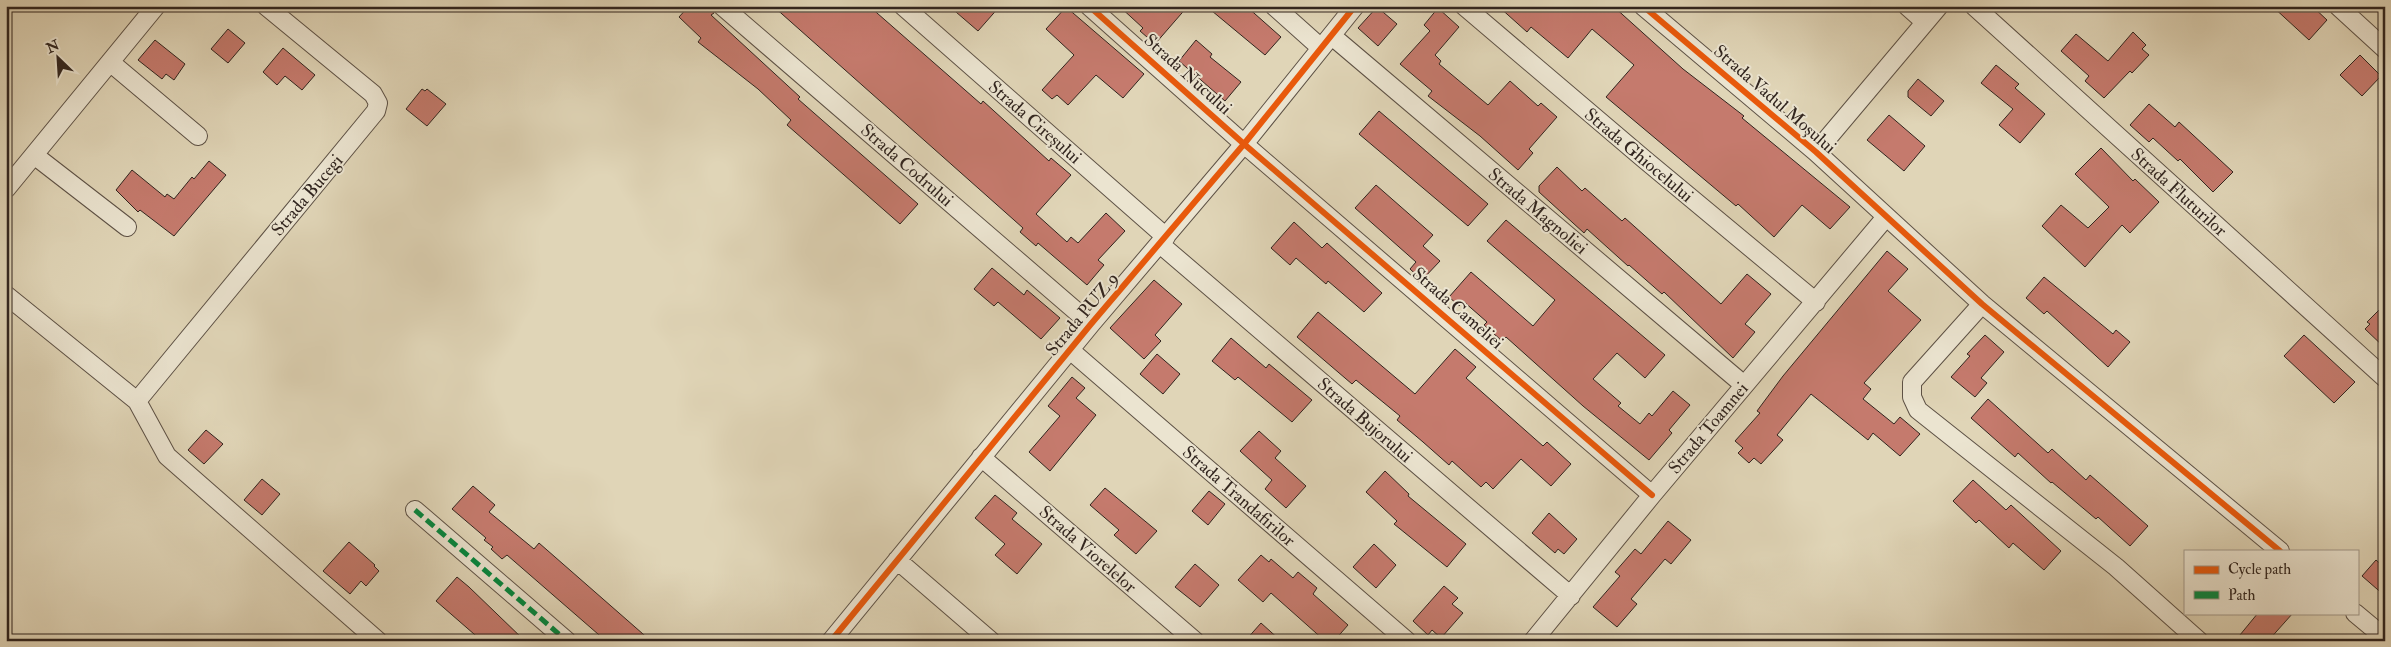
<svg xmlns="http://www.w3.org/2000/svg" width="2391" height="647" font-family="'IM FELL Double Pica',serif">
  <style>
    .building { fill: #c57a6d; stroke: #31251f }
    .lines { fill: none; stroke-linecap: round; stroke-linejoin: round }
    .minor-casing { stroke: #5d5145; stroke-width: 20 }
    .minor { stroke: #ebe4d0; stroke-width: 18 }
    .quiet { stroke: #00873e; stroke-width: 5; stroke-dasharray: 10 5; stroke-linecap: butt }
    .cycleway-casing { stroke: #ebe4d0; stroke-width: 9 }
    .cycleway { stroke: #e8590c; stroke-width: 6 }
    .labels { text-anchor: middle; stroke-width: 4; stroke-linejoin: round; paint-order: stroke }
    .street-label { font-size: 18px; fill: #31251f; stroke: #ebe4d0 }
  </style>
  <rect width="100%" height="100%" fill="#e0d5b7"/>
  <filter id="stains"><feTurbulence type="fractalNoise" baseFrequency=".004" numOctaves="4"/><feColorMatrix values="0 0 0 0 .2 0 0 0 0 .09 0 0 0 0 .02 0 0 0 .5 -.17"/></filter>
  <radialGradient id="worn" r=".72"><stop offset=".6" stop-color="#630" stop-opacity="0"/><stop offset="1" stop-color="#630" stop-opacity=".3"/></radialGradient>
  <!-- building -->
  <path class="building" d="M689,6h23l2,7 -3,2 89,82 -2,2 120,105 -18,20 -113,-99 4,-5 -33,-31 -60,-47 3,-4 -22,-21z
    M773,6h96l112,98 2,-3 66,60 2,-3 20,17 -35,39 31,28 4,-5 7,6 28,-30 19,18 -27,29 6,5 -17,20 -49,-42 -2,3 -16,-14 3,-4z
    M949,6h51l-22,25z
    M1119,6h69l-33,38 -15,-13 3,-3z
    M1206,6h40l35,31 -16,18z
    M1498,6h115l70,63 61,47 -2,2 108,89 -20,22 -28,-24 -28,32 -36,-33 -2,2 -130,-109 28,-32 -42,-36 -24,29 -37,-31 -4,5z
    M2272,6h40l15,14 -18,20z
    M1066,7l78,67 -21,24 -27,-23 -28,30 -11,-10 -5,4 -10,-9 32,-35 -28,-26z
    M1377,7l20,17 -19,22 -20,-18z
    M1438,8l21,19 -24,28 6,6 -2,3 49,41 22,-24 28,25 3,-3 16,14 -28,32 4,4 -15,17 -38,-34 -52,-40 4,-5 -32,-27 30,-33 -6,-6z
    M228,29l17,14 -17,20 -17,-14z
    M2133,32l13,13 -4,4 7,6 -17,18 -2,-2 -26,27 -19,-17 4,-5 -28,-25 15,-17 32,27z
    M155,40l30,24 -11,16 -8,-6 -4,5 -24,-19z
    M1196,40l16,14 -2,3 31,25 -16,19 -46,-40z
    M283,48l32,27 -13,15 -17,-14 -8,9 -14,-13z
    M2360,55l21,21 -19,20 -22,-21z
    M1996,65l23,19 -4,4 30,26 -25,29 -21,-18 14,-16 -32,-26z
    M1918,79l26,22 -13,15 -23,-19v-6z
    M422,89l3,2 2,-2 19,15 -19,22 -21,-17z
    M2149,104l26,23 4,-5 54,50 -20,20 -33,-33 -2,2 -25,-23 -4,4 -19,-17z
    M1379,111l109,93 -20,22 -109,-92z
    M1889,115l36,31 -21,25 -37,-31z
    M2101,148l32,33 2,-2 24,23 -29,31 -8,-8 -37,42 -43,-41 19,-21 27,23 21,-21 -34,-33z
    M209,161l17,14 -52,61 -34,-26 -2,2 -22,-22 16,-20 33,27 2,-3 7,5 18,-22 2,2z
    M1557,167l25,24 3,-3 37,33 3,-3 96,86 26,-30 24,20 -26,30 10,8 -22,26 -69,-66 -2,2 -33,-29 -1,1 -41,-37 -3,4 -45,-41v-6z
    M1376,185l57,50 -10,11 17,15 -18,19 -12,-11 6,-7 -61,-54z
    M1506,220l159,135 -20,23 -28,-25 -24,26 28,24 -3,3 22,18 9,-11 3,3 21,-25 17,14 -21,25 3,3 -23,27 -66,-54 -77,-69 -4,4 -18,-16 3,-3 -24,-21 -4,5 -10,-9 22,-25 62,54 22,-26 -68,-59z
    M1294,222l28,26 5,-5 55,50 -18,19 -36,-31 -2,3 -30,-26 -6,7 -19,-17z
    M1887,251l21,18 -20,22 33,29 -57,63 7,6 -8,10 31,25 6,-7 20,17 -20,22 -27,-23 -5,7 -57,-46 -34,41 6,5 -22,24 -7,-6 -5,5 -11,-10 5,-5 -8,-7 25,-28 -3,-2 26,-35z
    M992,268l32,27 3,-5 33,28 -19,21 -43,-37 -4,4 -20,-17z
    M2044,277l69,57 3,-4 14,12 -22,25 -61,-56 -3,3 -18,-16z
    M1154,280l28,24 -27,31 6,6 -17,18 -34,-31z
    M2385,304v44l-20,-19 5,-5 -3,-2z
    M1318,312l97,82 40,-45 21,18 -10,11 77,68 4,-4 24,22 -20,22 -30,-27 -28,30 -7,-7 -5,5 -29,-26 -3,4 -26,-23 -26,-22 3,-4 -44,-36 -4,4 -55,-47z
    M1985,335l19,17 -23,26 6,5 -12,14 -24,-20 19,-21 -3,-2z
    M2304,335l51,47 -21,21 -50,-47z
    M1231,338l35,30 3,-4 43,36 -20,22 -54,-45 -3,3 -23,-19z
    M1157,354l23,20 -17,20 -23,-20z
    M1072,377l13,11 -9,10 20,17 -46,56 -21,-19 31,-36 -12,-10z
    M1988,399l60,54 4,-4 34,31 4,-5 58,51 -18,20 -32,-29 -2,2 -44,-37 -1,1 -33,-30 -3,4 -44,-39z
    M206,430l17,14 -19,20 -16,-14z
    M1259,431l22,20 -6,7 31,28 -20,22 -21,-19 7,-9 -32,-29z
    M1385,471l24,23 -1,2 58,48 -19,23 -53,-43 3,-3 -31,-29z
    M262,479l18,15 -18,21 -18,-15z
    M1973,480l33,30 5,-5 50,46 -17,19 -31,-27 -4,5 -30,-28 -3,3 -23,-22z
    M473,486l22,19 -6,7 45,37 5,-6 112,98h-45l-99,-86 -5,4 -11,-10 2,-2 -9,-7 2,-2 -34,-29z
    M1105,488l52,43 -21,23 -22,-19 5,-5 -29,-25z
    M1209,491l16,13 -17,21 -16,-14z
    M995,495l22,18 -5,6 30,25 -25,30 -22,-19 10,-11 -30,-26z
    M1549,513l28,26 -13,15 -6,-5 -3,4 -23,-20z
    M1668,521l23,19 -20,24 -6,-5 -34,40 6,5 -20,23 -24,-20 27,-31 -5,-4 20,-23 6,5z
    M349,542l26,23 -1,1 5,5 -13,15 -5,-5 -11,13 -27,-23z
    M1374,544l22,21 -20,23 -23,-21z
    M1261,555l8,7 2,-3 22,19 5,-6 19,16 -4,6 35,31 -14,16h-9l-54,-48 -8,9 -25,-22z
    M2376,560l9,8v28l-23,-20z
    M1195,564l24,21 -19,22 -25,-20z
    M457,577l12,10 56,54h-43l-46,-40z
    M1444,586l14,12 -6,6 11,9 -22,25 -9,-8 -4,5 -15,-14z
    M2258,613h35l-25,28h-33z
    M1261,623l20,18h-36z"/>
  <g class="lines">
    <defs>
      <path id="minor" d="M722,6l369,318
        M903,6l263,231
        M1089,6l155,138 408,351
        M1274,6l47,42
        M1464,6l180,153 172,143
        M1643,6l173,146 166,152 298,247
        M1907,6l18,16
        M1974,6l411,372
        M2338,6l47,43
        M1332,36l412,349
        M110,62l88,74
        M1816,152l123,-146
        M34,155l93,72
        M6,189l150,-183
        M1160,244l411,352
        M6,295l131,106 30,55 211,185
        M1982,304l-70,78v15l6,13 198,157 83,74
        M1070,350l337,291
        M137,401l239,-290 2,-8 -5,-9 -107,-88
        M981,457l214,184
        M415,510l152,131
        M897,560l94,81
        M2355,613l30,25
        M831,641l260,-317 153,-180 111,-138
        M1533,641l119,-146 234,-278"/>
    </defs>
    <!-- minor casing -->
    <use href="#minor" class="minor-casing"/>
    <!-- minor -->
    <use href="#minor" class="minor"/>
    <!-- quiet -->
    <path class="quiet" d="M415,510l152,131"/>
    <defs>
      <path id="cycleway" d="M1089,6l155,138 408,351
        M1643,6l173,146 166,152 298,247
        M831,641l260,-317 153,-180 111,-138"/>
    </defs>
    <!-- cycleway casing -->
    <use href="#cycleway" class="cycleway-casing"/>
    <!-- cycleway -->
    <use href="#cycleway" class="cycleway"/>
  </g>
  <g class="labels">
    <!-- street labels -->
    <g class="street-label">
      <text transform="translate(1188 74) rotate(42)" y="6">Strada Nucului</text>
      <text transform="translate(1775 99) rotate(41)" y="6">Strada Vadul Moșului</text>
      <text transform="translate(1035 122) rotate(41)" y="6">Strada Cireșului</text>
      <text transform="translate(1639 155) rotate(40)" y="6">Strada Ghiocelului</text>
      <text transform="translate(907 165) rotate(41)" y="6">Strada Codrului</text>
      <text transform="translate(2179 192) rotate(42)" y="6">Strada Fluturilor</text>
      <text transform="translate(307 195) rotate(-50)" y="6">Strada Bucegi</text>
      <text transform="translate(1538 211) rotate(40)" y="6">Strada Magnoliei</text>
      <text transform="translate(1458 308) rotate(41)" y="6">Strada Cameliei</text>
      <text transform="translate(1082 314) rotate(-50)" y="6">Strada PUZ 9</text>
      <text transform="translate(1365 420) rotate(41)" y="6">Strada Bujorului</text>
      <text transform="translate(1708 428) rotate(-50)" y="6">Strada Toamnei</text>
      <text transform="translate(1239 496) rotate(41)" y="6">Strada Trandafirilor</text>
      <text transform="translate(1088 549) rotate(41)" y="6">Strada Viorelelor</text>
    </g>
  </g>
  <!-- margin -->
  <rect width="2391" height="647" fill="none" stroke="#e0d5b7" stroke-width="25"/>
  <rect x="8" y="8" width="2376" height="632" fill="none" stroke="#31251f" stroke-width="2.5"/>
  <rect x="12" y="12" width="2366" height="622" fill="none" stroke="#31251f"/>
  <!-- legend -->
  <rect x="2184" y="550" width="175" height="65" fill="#ebe4d0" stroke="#a19889"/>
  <rect x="2194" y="566" width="25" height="8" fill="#e8590c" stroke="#a19889"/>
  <text x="2228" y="574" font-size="15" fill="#31251f">Cycle path</text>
  <rect x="2194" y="591" width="25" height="8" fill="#00873e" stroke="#a19889"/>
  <text x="2228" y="600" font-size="15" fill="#31251f">Path</text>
  <!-- north arrow -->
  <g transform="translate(58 58) rotate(335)" stroke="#ebe4d0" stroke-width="4" paint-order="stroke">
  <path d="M0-4L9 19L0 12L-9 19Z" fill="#31251f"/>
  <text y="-8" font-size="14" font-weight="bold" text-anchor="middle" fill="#31251f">N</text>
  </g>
  <rect width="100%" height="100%" filter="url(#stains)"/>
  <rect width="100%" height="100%" fill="url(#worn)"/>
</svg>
